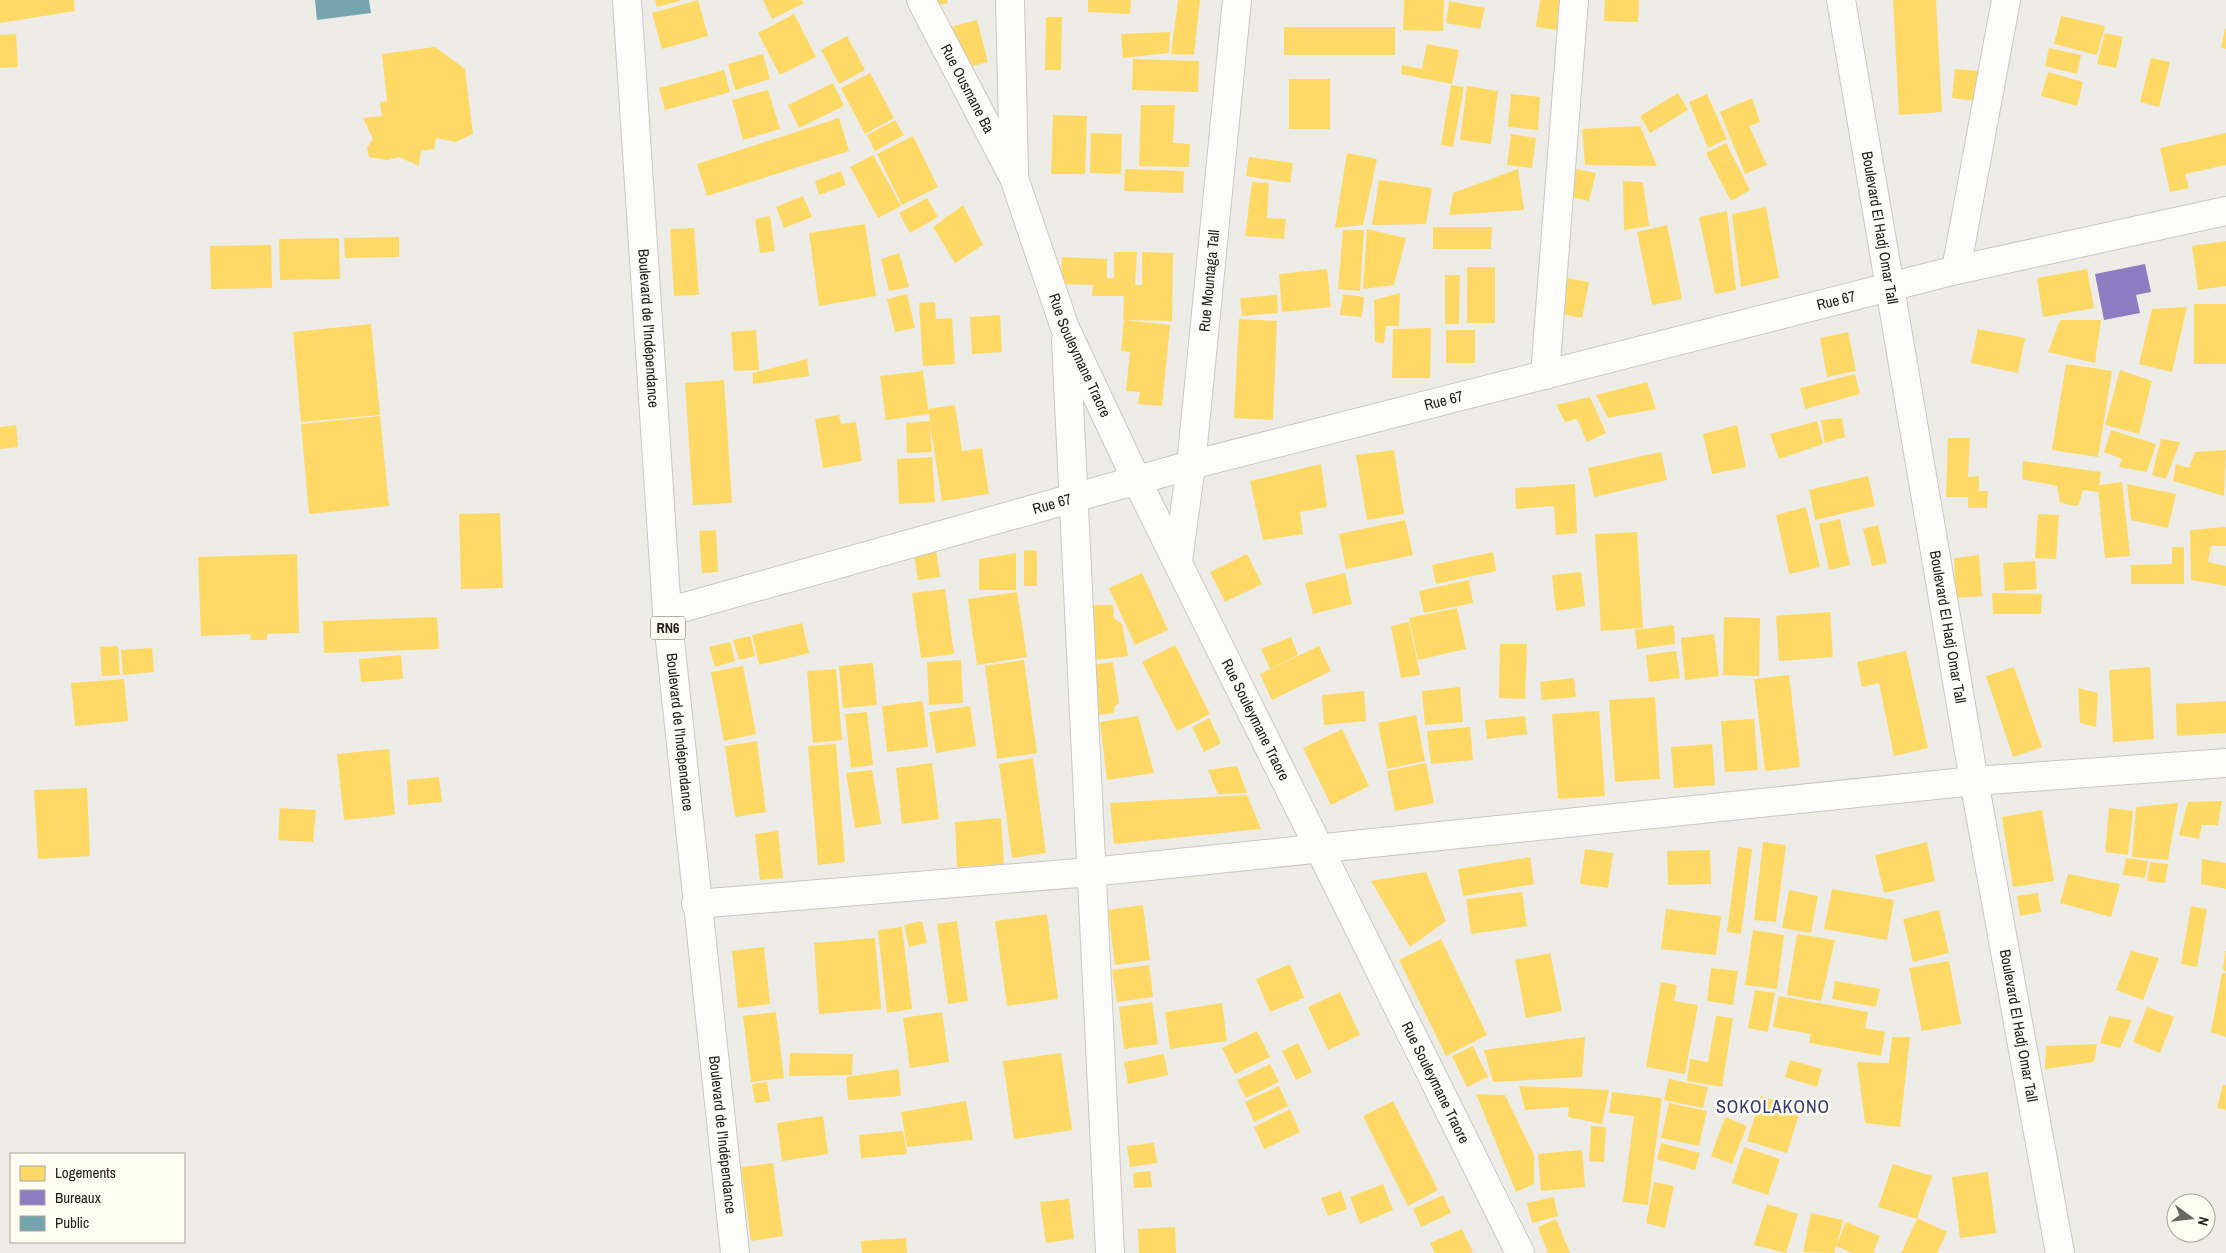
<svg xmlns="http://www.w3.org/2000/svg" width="2226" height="1253" font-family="'Archivo Narrow',sans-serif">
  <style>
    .homes { fill: #ffd966 }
    .offices { fill: #8e7cc3 }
    .public { fill: #76a5af }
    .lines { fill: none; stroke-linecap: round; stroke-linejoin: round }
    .minor-casing { stroke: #cac8c3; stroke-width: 30 }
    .tertiary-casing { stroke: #cac8c3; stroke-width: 30 }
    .trunk-casing { stroke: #cac8c3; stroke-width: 30 }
    .minor { stroke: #fcfcfb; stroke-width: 28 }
    .tertiary { stroke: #fcfcfb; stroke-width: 28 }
    .trunk { stroke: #fcfcfb; stroke-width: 28 }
    .labels { text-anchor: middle; stroke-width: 5; stroke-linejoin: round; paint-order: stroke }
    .shield { fill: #fffcf2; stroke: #64625c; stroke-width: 1 }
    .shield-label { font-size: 14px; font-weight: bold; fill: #21201b }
    .street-label { font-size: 15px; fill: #21201b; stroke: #fffcf2 }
    .quarter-label { font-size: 18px; letter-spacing: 1px; fill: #2f3973; stroke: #fffcf2 }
  </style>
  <rect width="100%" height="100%" fill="#eeece6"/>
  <!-- homes -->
  <path class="homes" d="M0,0h74l1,11 -75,12z
    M655,0h25v1l-23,6z
    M698,0l10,36 -46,13 -10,-36z
    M763,0h39l2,3 -32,16z
    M926,0h21l1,3 -20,4z
    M1088,0h43l-1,14 -42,-2z
    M1178,0h22l-6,55 -23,-1z
    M1404,0h40l-1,31 -40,-1z
    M1540,0h29l-4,31 -29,-4z
    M1605,0h34l-1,22 -34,-1z
    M1893,0h43l6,112 -43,3z
    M1449,1l36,7 -5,21 -34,-6z
    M794,14l22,43 -36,18 -22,-42z
    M2061,16l44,10 -8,29 -43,-11z
    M1046,17h16l-1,53h-16z
    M977,20l11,42 -31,8 -11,-42z
    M1284,27h111v28h-111z
    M2225,29h1v20l-5,-2z
    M1170,32l-1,21 -46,5 -2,-24z
    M2105,33l18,4 -7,31 -19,-4z
    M16,34l2,33 -18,1v-33z
    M847,36l18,34 -26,14 -18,-34z
    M1427,44l32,6 -7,34 -51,-10 1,-9 20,4z
    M435,47l30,22 8,65 -17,8 -20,-4 -2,11 -13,2 -2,15 -20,-9 -12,3 -18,-3 -2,-9 6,-9 -10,-21 19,-2 -2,-14 7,-1 -5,-47z
    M2049,48l32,7 -4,19 -32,-8z
    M763,54l7,25 -35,11 -7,-26z
    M2151,58l19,4 -11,45 -19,-5z
    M1133,59l66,2 -1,31 -66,-2z
    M1955,69l24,2 -2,30 -25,-3z
    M724,70l6,22 -65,18 -6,-22z
    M2048,72l35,10 -6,24 -36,-10z
    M870,73l24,45 -29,16 -24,-46z
    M1289,79h41v50h-41z
    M833,83l11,23 -45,22 -11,-23z
    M1451,85l13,2 -11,60 -12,-2z
    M1467,86l31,5 -7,53 -31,-4z
    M768,90l12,39 -37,11 -11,-40z
    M1678,93l10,17 -38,23 -10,-17z
    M1511,94l29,3 -2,33 -30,-3z
    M1707,94l20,45 -19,9 -19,-46z
    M1752,98l8,24 -11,4 18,39 -22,9 -25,-62z
    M1141,105h34l-2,38 17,1 -1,23 -50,-1z
    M1053,115l34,1 -2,58h-34z
    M839,118l10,33 -142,45 -10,-32z
    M895,120l9,15 -29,16 -8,-16z
    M1640,126l17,40 -72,-1 -3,-36z
    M1091,133l31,1 -1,40 -31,-1z
    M2226,133v32l-41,9 4,14 -19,4 -10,-44z
    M1511,134l25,4 -4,30 -25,-3z
    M913,136l25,51 -36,18 -25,-51z
    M1726,143l24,47 -19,11 -25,-48z
    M1347,153l30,6 -14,66 -28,3z
    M873,155l28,51 -23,12 -28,-51z
    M1249,157l44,6 -3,20 -44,-7z
    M1572,168l24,5 -7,28 -23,-5z
    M1125,169l59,2 -1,22 -59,-2z
    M1518,169l6,41 -75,5 4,-22z
    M841,171l5,14 -27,10 -4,-14z
    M1379,180l53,8 -6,36 -54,1z
    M1623,181l20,1 6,44 -25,4z
    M1252,182l17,1 -2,35 19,1 -2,20 -39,-3z
    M803,196l9,21 -28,11 -8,-21z
    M927,198l11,19 -28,16 -11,-20z
    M963,205l20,40 -28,18 -22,-36z
    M1766,207l13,71 -38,9 -9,-73z
    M1727,211l9,79 -21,4 -16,-77z
    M770,216l5,35 -15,2 -5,-34z
    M865,224l11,72 -57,10 -10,-73z
    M1667,225l15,74 -30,6 -15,-73z
    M1433,227h59l-1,22h-58z
    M694,228l5,67 -25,1 -4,-67z
    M1367,229l39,9 -12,47 -31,4z
    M1343,230h21l-4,61 -22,-2z
    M399,237v20l-54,1 -1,-20z
    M339,238l1,41 -60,1 -1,-41z
    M2226,241v45l-28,4 -6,-44z
    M271,245l1,43 -61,1 -1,-43z
    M1114,252h23l-2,33h7v-33l31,1 -1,68 -49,-1 1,-24h-32l1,-11 -32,-1 1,-27 45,2v19h7z
    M899,253l10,34 -20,4 -8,-32z
    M1467,267h28v56h-28z
    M1327,269l4,38 -49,5 -3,-38z
    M2087,269l7,39 -51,9 -6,-39z
    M1445,275h15l-1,49h-14z
    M1567,278l22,4 -7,36 -21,-4z
    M1400,293l-1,33h-13l-2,17 -9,-1 -1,-42z
    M907,294l8,34 -20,4 -8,-33z
    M1343,294l21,3 -2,20 -22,-2z
    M1277,295l1,18 -36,3 -2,-18z
    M935,302l1,17 16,-1 3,46 -32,2 -4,-63z
    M2194,304h32v60h-32z
    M2187,307l-15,65 -33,-8 13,-55z
    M1000,315l2,37 -30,2 -2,-37z
    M1239,319l38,2 -4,99 -39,-2z
    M1124,320l46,5 -8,81 -24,-2 2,-12 -14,-1 4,-39 -9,-1z
    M2060,320h41l-6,43 -47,-11z
    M371,324l9,91 -79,7 -8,-90z
    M1431,328l-1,50h-38l1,-49z
    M1978,329l47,9 -7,35 -47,-10z
    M756,330l3,40 -25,1 -3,-39z
    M1446,330h29v33h-29z
    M1848,332l8,39 -29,6 -7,-39z
    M807,359l2,17 -56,8v-11z
    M2066,364l46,7 -14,86 -46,-7z
    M2120,370l32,11 -13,53 -34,-9z
    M923,371l5,38 27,-4 7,46 20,-3 7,46 -47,7 -12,-78 2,29 -25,1 -1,-30 24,-2 -1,-7 -43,6 -6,-44z
    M1855,374l5,20 -55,15 -5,-21z
    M724,380l8,123 -39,2 -8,-122z
    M1647,382l9,27 -48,9 -12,-23z
    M1590,397l16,36 -19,9 -10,-23 -12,3 -9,-17z
    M839,415l2,9 15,-2 6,39 -39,7 -8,-49z
    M380,416l9,90 -80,8 -8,-90z
    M1842,418l3,19 -20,6 -4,-23z
    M1817,421l6,23 -44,15 -9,-25z
    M16,425l2,22 -18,2v-22z
    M1737,425l9,42 -34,7 -9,-40z
    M2111,430l45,14 -9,28 -28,-5 3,-8 -18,-7z
    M1948,438h22l-2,39 11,-1v15h9l-1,17h-19v-11h-22z
    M2161,439l19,3 -14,37 -14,-4z
    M1394,450l10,64 -37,6 -11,-65z
    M2226,450l-2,46 -51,-15 3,-17 13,4 6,-16z
    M1661,452l6,28 -73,17 -6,-29z
    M932,457l3,45 -36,2 -2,-45z
    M2023,461l78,11 -2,13 23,-3 8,74 -25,2 -7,-69v3l-15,-2 -5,16 -18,-3 -3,-17 -35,-7z
    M1321,464l6,43 -27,5 3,22 -40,6 -13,-59z
    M1868,476l7,30 -60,14 -6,-30z
    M1575,484l2,49 -21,2 -2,-29 -38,3 -1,-21z
    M2127,484l49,10 -8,34 -37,-8z
    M1806,507l14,60 -31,7 -13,-59z
    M500,513l3,75 -42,1 -2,-75z
    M2038,514l21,1 -3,44 -21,-1z
    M1840,519l10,46 -21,5 -10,-46z
    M1405,520l8,35 -67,14 -7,-35z
    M1878,525l9,38 -15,3 -9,-37z
    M2226,527v19h-15l-3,16 18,4v20l-35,-6 -1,-50z
    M716,530l2,42 -16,1 -3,-42z
    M1637,532l6,96 -42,3 -6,-97z
    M2172,547h12v37h-53v-19l41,-1z
    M936,549l4,28 -22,3 -4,-27z
    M1024,550l13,1v35h-13z
    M1493,552l3,19 -60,13 -4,-19z
    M1016,553v37h-37v-31z
    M297,554l2,79 -32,1v6h-16l-1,-6 -49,2 -3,-79z
    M1247,554l15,30 -37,18 -15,-30z
    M1979,555l3,41 -26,2 -2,-40z
    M2035,561l2,28 -32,2 -2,-28z
    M1581,572l4,34 -29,5 -4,-36z
    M1142,573l26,57 -33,15 -26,-57z
    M1345,573l7,31 -39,10 -8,-31z
    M1469,580l4,23 -49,10 -5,-22z
    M945,589l9,65 -33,4 -9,-65z
    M1017,592l10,65 -50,8 -9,-66z
    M1992,593l50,1 -1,20h-48z
    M1090,605h23l1,13 8,6 6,32 -32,4z
    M1457,608l9,41 -48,11 -9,-42z
    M1830,612l3,45 -54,4 -3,-45z
    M437,617l2,32 -115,4 -1,-32z
    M1724,617l36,1 -1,58 -36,-1z
    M1409,622l11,53 -19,3 -10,-52z
    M802,623l7,30 -50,12 -7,-30z
    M1674,625l1,19 -38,5 -2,-19z
    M1714,634l5,42 -34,4 -4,-42z
    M750,636l5,20 -16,4 -6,-20z
    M1291,637l7,18 -28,14 -9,-20z
    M730,642l5,19 -20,6 -6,-20z
    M1500,644h27l-2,55 -26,-1z
    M1175,645l35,69 -33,17 -35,-69z
    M118,646l2,29 -18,1 -2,-29z
    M1319,646l12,25 -59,29 -12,-26z
    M152,648l2,24 -31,3 -2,-25z
    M1676,651l4,27 -31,4 -3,-27z
    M1906,651l22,97 -34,8 -15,-73 -17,4 -5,-25z
    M401,655l2,24 -42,3 -2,-23z
    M961,660l2,43 -34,2 -2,-43z
    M1024,660l13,93 -40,6 -12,-93z
    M1113,662l6,41 -4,3 -1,7 -15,2 -6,-50z
    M873,663l4,42 -34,3 -4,-42z
    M743,666l13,68 -32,7 -13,-69z
    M2014,667l28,80 -29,10 -27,-81z
    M2150,667l4,72 -41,3 -4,-72z
    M836,669l6,71 -29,3 -6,-72z
    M1789,675l11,92 -35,4 -11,-92z
    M1574,678l2,19 -34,3 -2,-18z
    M124,679l4,42 -53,5 -4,-43z
    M1460,687l3,35 -38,3 -3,-34z
    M2078,688l20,5 -2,34 -16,-4z
    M1364,691l2,30 -42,4 -2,-30z
    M1655,697l5,82 -45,3 -6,-82z
    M923,701l5,46 -41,5 -5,-46z
    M2226,701v32l-49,3 -1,-32z
    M970,706l6,40 -40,7 -7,-41z
    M1599,711l6,85 -47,3 -6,-85z
    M867,712l6,53 -22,3 -6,-54z
    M1416,715l9,46 -38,8 -9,-46z
    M1138,716l16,57 -47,7 -7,-58z
    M1525,716l2,18 -40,5 -2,-19z
    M1209,718l12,25 -17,9 -12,-25z
    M1754,719l4,51 -33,2 -4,-51z
    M1470,727l3,33 -42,4 -4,-33z
    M1342,729l27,57 -38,19 -28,-57z
    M757,741l9,71 -31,5 -10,-71z
    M836,744l9,118 -27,3 -10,-119z
    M1712,744l3,41 -41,3 -3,-41z
    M389,749l6,66 -51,5 -7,-66z
    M1033,758l13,95 -34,5 -13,-94z
    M932,763l7,56 -37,5 -6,-56z
    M1426,763l8,40 -39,8 -8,-40z
    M1237,766l10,27 -29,1 -10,-24z
    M872,770l9,54 -26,4 -9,-55z
    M439,777l3,25 -34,3 -1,-25z
    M87,788l3,68 -52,3 -4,-69z
    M1247,795l14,34 -147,15 -4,-41z
    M2222,801l-4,24h-16l-3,14 -20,-4 9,-33z
    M2178,803l-10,57 -36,-3 4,-50z
    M280,808l36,2 -3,32 -35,-2z
    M2109,808l24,3 -5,44 -23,-3z
    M2042,810l12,71 -41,6 -11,-70z
    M1001,818l3,46 -47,3 -2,-45z
    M778,831l5,47 -23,2 -5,-46z
    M1763,842l23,3 -10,77 -22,-2z
    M1927,842l8,39 -51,12 -9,-38z
    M1738,847l14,2 -11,85 -14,-2z
    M1585,849l28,4 -5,35 -28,-4z
    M1710,850l1,34 -43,1 -1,-34z
    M1530,857l4,27 -71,12 -5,-27z
    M2126,858l22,3 -3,17 -22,-3z
    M2202,859l24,4v26l-25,-5z
    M2150,862l18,2 -3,19 -18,-2z
    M1426,872l20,49 -36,26 -39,-66z
    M2068,874l52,10 -9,33 -51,-14z
    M1832,889l62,11 -7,40 -63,-11z
    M1789,890l29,6 -7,37 -29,-5z
    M1522,892l5,34 -56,8 -5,-35z
    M2038,893l3,19 -21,4 -3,-20z
    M1143,905l7,55 -35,5 -7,-55z
    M2191,906l16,3 -10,58 -16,-3z
    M1666,909l55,7 -5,39 -55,-6z
    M1939,910l10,43 -36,9 -10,-43z
    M1047,914l11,85 -51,7 -12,-85z
    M922,921l5,22 -18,4 -5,-22z
    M957,921l11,80 -20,3 -11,-80z
    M902,927l10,82 -25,4 -9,-83z
    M1753,930l31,5 -7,54 -32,-4z
    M1797,934l38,6 -14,61 -34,-6z
    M875,938l6,71 -62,5 -5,-71z
    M1441,939l46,96 -41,21 -47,-96z
    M764,947l6,57 -32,4 -6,-57z
    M2131,951l28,7 -16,42 -27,-10z
    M2225,951h1v20l-3,-1z
    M1550,953l12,58 -36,7 -11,-58z
    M1949,961l12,63 -39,7 -13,-63z
    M1290,964l14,34 -34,14 -14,-33z
    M1149,965l4,32 -36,5 -5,-32z
    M1711,968l27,3 -5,34 -26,-4z
    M2222,973h4v64l-15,-5z
    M1835,981l45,8 -4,18 -44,-8z
    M1661,982l16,3 -3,16 24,4 -13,69 -39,-7z
    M1755,990l20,3 -7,39 -20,-4z
    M1340,992l20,43 -32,15 -20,-43z
    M1779,996l89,16 -3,16 20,4 -4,24 -72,-13 2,-9 -38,-7z
    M1152,1002l6,42 -34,5 -5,-42z
    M1222,1003l5,38 -57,8 -5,-37z
    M2147,1007l27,10 -14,36 -27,-11z
    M776,1012l8,66 -33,4 -8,-66z
    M942,1012l7,50 -39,6 -7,-50z
    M1716,1016l17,2 -11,69 -35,-6 3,-22 18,3z
    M2109,1016l23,4 -12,28 -20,-5z
    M1257,1031l13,26 -35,17 -13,-26z
    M1585,1037l-3,40 -89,5 -9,-32z
    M1892,1037h18l-10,90 -35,-4 -8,-61 32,1z
    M1298,1043l14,29 -16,8 -14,-29z
    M2097,1044l-3,18 -49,7 1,-23z
    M1473,1046l15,31 -21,10 -15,-31z
    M790,1053l63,1 -1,21 -63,1z
    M1061,1053l11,77 -58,9 -11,-78z
    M1164,1054l4,21 -40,9 -4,-22z
    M1790,1060l32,9 -5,18 -32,-10z
    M1270,1064l9,18 -33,16 -9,-18z
    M899,1069l2,27 -53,4 -2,-23z
    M1669,1079l39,8 -5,21 -39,-8z
    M767,1082l3,19 -15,2 -3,-19z
    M2223,1085h3v25l-9,-2z
    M1279,1086l9,20 -34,16 -9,-20z
    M1519,1086l90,4 -7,34 -34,-7 1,-10 -44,3z
    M1612,1092l50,6 -14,107 -25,-3 11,-86 -25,-3z
    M1476,1094l29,1 29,60v29l-18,8z
    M1761,1096l40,12 -14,45 -40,-12z
    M966,1101l7,39 -66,7 -6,-35z
    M1393,1101l45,89 -30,16 -45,-90z
    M1669,1103l38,8 -8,35 -38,-8z
    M1290,1109l10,23 -36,17 -10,-22z
    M823,1116l5,38 -46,7 -5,-38z
    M1725,1117l22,9 -15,38 -21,-8z
    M1591,1126l15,1 -2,35 -15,-1z
    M903,1131l4,23 -46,4 -2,-23z
    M1154,1143l3,20 -27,4 -3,-21z
    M1661,1143l39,10 -5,17 -38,-11z
    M1744,1147l36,12 -12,36 -36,-12z
    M1582,1150l3,37 -44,4 -3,-37z
    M773,1163l10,73 -32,5 -10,-74z
    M1893,1164l39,12 -15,42 30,14 -10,21h-36l16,-34 -39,-12z
    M1150,1171l2,16 -18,1 -1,-15z
    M1988,1172l8,61 -36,5 -8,-61z
    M1654,1182l20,4 -9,42 -19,-5z
    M1383,1184l10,26 -33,14 -10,-27z
    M1341,1191l6,18 -19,7 -7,-18z
    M1443,1195l8,18 -30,14 -8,-18z
    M1554,1197l4,19 -26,7 -5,-20z
    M1069,1199l5,40 -28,4 -6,-41z
    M1767,1204l31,10 -12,39 -32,-8z
    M1811,1213l32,7 -6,24 9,-22 34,14 -7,17h-21l-16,-7 -2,7 -31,-1z
    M1556,1219l14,34h-22l-10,-26z
    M1175,1227l1,26h-37l-1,-24z
    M1462,1229l11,24h-38l-5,-10z
    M906,1238l1,15h-45l-1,-12z"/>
  <!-- offices -->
  <path class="offices" d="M2145,264l6,28 -15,3 4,18 -36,7 -9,-46z"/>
  <!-- public -->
  <path class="public" d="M315,0h54l2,13 -54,7z"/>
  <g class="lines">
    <defs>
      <g id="minor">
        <path id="s1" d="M921,0l93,178 51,150 71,151 384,774"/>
        <path d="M1010,0l4,171"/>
        <path d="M1956,270l50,-270"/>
        <path d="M1066,341l44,912"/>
        <path d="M1545,375l29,-375"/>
        <path id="s2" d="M1178,561l13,-96 46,-465"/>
        <path id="s3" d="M667,612l524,-147 765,-195 270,-59"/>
        <path d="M696,904l395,-32 883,-91 252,-18"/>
      </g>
      <g id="tertiary">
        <path id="s4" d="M1841,0l133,781 86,472"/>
      </g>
      <g id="trunk">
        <path id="s5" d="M627,0l40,612 68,641"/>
      </g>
    </defs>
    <!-- minor casing -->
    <use href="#minor" class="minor-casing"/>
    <!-- tertiary casing -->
    <use href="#tertiary" class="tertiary-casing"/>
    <!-- trunk casing -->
    <use href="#trunk" class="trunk-casing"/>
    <!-- minor -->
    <use href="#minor" class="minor"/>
    <!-- tertiary -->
    <use href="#tertiary" class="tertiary"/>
    <!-- trunk -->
    <use href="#trunk" class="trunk"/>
  </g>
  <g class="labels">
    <!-- shield labels -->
    <rect class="shield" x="650.5" y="616.5" width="35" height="23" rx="4"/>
    <g class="shield-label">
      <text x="668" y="633">RN6</text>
    </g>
    <!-- street labels -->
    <g class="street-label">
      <text dy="5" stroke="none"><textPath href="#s1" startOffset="100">Rue Ousmane Ba</textPath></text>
      <text dy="5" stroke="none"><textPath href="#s4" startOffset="231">Boulevard El Hadj Omar Tall</textPath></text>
      <text dy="5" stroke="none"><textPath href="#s2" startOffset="282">Rue Mountaga Tall</textPath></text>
      <text dy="5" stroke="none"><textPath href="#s3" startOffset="1210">Rue 67</textPath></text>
      <text dy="5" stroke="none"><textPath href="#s5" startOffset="329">Boulevard de l'Indépendance</textPath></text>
      <text dy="5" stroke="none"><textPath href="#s1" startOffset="390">Rue Souleymane Traore</textPath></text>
      <text dy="5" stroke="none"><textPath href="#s3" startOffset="805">Rue 67</textPath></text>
      <text dy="5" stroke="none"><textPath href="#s3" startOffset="400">Rue 67</textPath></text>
      <text dy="5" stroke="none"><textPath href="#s4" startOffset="636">Boulevard El Hadj Omar Tall</textPath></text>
      <text dy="5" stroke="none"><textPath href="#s1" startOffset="795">Rue Souleymane Traore</textPath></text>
      <text dy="5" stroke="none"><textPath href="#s5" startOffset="734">Boulevard de l'Indépendance</textPath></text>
      <text dy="5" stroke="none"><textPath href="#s4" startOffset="1041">Boulevard El Hadj Omar Tall</textPath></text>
      <text dy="5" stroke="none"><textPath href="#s1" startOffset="1200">Rue Souleymane Traore</textPath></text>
      <text dy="5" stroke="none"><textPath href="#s5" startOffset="1139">Boulevard de l'Indépendance</textPath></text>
    </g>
    <!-- quarter labels -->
    <g class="quarter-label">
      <text x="1773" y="1113">SOKOLAKONO</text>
    </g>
  </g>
  <!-- legend -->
  <rect x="10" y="1153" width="175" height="90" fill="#fffcf2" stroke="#a6a49c"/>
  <rect x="20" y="1166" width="25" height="15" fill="#ffd966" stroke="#a6a49c"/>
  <text x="55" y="1178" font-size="15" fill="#21201b">Logements</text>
  <rect x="20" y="1190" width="25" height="15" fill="#8e7cc3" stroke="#a6a49c"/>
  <text x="55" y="1203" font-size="15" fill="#21201b">Bureaux</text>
  <rect x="20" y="1216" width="25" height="15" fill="#76a5af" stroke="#a6a49c"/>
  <text x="55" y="1228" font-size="15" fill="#21201b">Public</text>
  <!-- north arrow -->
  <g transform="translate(2191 1218) rotate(105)"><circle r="24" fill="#fffcf2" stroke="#a6a49c"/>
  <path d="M0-4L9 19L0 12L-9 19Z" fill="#696762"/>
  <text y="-8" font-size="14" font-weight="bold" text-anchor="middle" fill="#21201b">N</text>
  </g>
</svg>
